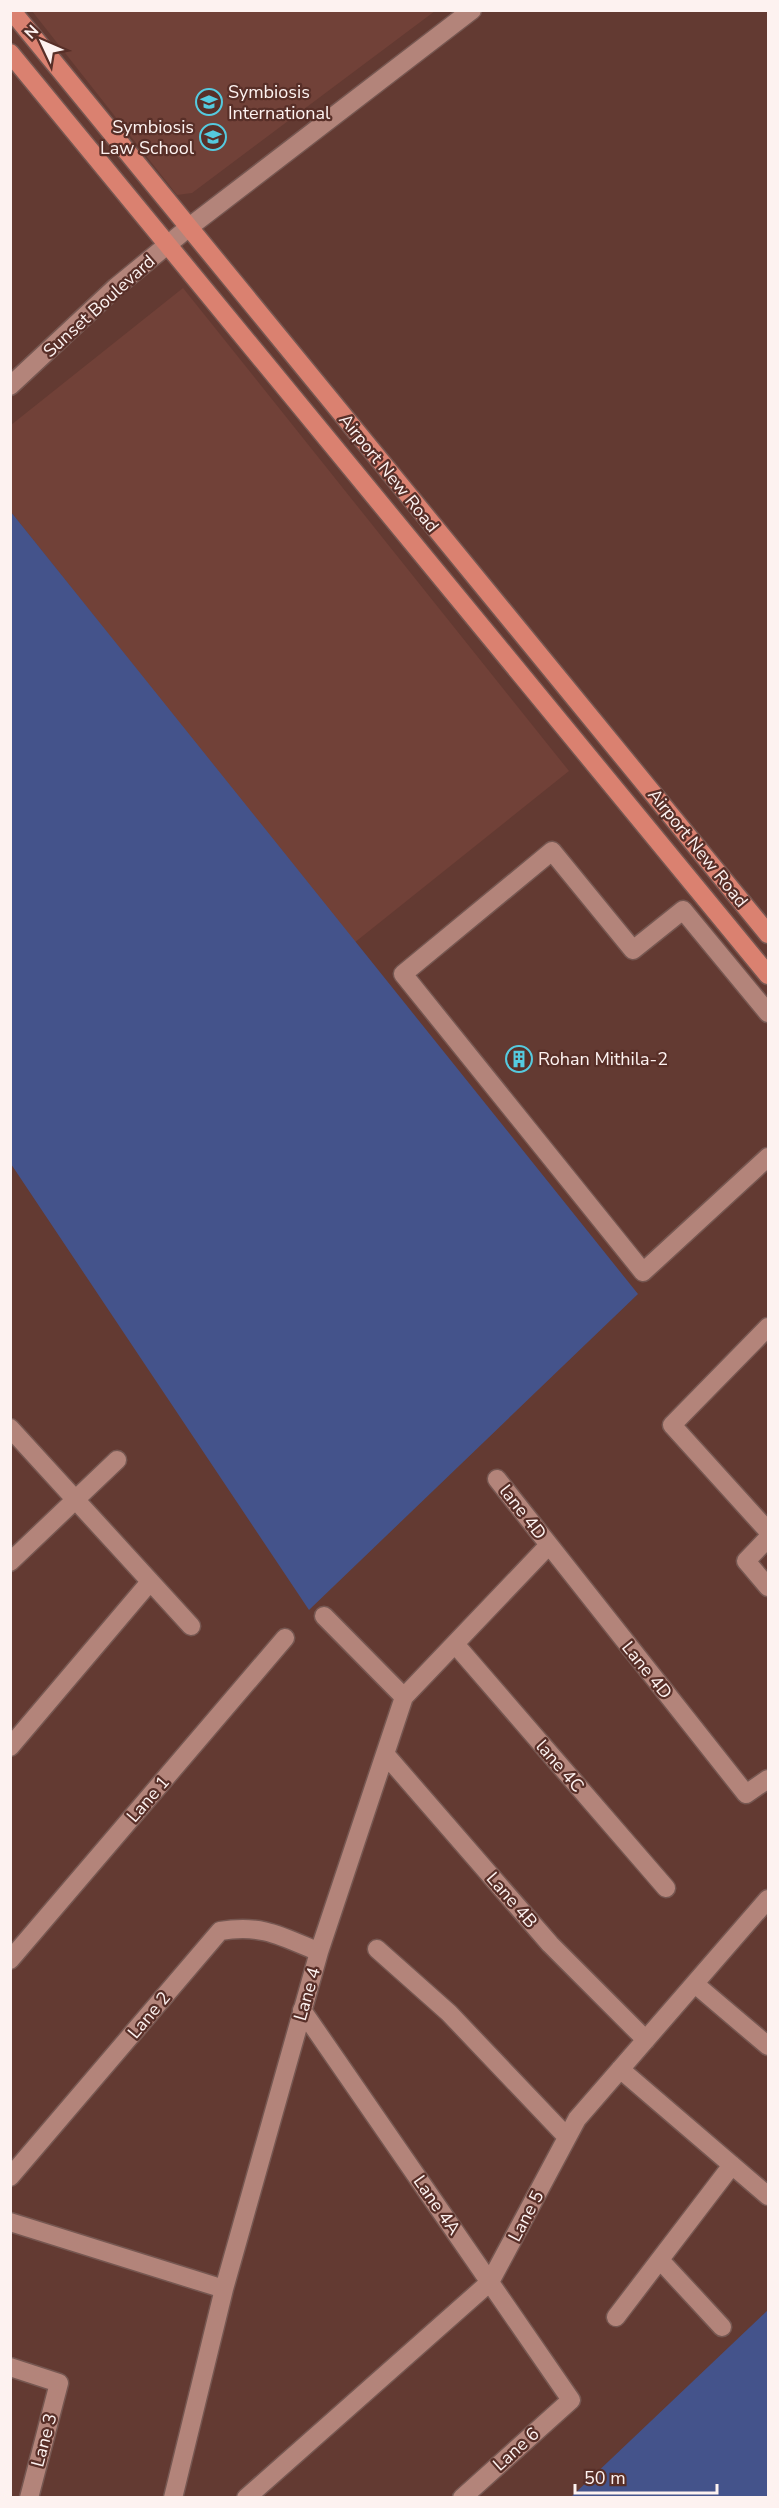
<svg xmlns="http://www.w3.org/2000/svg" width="779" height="2508" font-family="'Nunito Sans',sans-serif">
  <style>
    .built { fill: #714138 }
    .green { fill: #44538b }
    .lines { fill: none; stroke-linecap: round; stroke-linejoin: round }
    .minor-casing { stroke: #765751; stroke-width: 21 }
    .major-casing { stroke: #765751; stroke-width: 21 }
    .minor { stroke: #b3847a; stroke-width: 18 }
    .major { stroke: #da8170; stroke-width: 18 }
    .labels { text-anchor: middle; stroke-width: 4.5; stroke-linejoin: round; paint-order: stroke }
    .poi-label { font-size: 18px; fill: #fdf2f0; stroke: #582f28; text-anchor: start }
    .street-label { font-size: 18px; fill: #fdf2f0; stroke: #582f28 }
  </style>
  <rect width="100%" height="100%" fill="#633a32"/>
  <!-- built -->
  <path class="built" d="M32,11h403l-243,182 -15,2z
    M183,288l386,483 -215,172 -343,-431v-87z"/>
  <!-- green -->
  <path class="green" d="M11,512l627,782 -329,316 -298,-446z
    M768,2310v187h-197z"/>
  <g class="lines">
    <defs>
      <path id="minor" d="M10,386l106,-99 72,-59 284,-218
        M768,1013l-85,-103 -50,40 -81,-99 -149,123 240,298 125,-115
        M768,1327l-96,98 96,106
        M10,1428l181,198
        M497,1479l249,315 22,-15
        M768,1538l-22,23 22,26
        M10,1562l107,-102
        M324,1616l80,81
        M455,1644l211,244
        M10,1747l139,-164
        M385,1754l165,190 96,96
        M377,1949l72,64 118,124
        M10,1960l275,-322
        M695,1984l73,62
        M302,2010l269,390 -109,98
        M620,2069l148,127
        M10,2177l210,-246c42,-7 61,5 99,21
        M10,2222l214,67
        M660,2260l62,67
        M616,2317l116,-152
        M10,2367l49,16 -30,115
        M173,2498l51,-209 95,-337 85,-255 144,-151
        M246,2498l244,-216 87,-163 191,-220"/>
      <path id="major" d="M11,10l757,924
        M10,53l758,922"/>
    </defs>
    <!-- minor casing -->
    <use href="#minor" class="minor-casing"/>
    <!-- major casing -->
    <use href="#major" class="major-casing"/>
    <!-- minor -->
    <use href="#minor" class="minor"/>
    <!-- major -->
    <use href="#major" class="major"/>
  </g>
  <!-- icons -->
  <defs>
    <symbol id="university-ring" viewBox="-11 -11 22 22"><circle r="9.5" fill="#582f28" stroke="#55cadf" stroke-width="1.5"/><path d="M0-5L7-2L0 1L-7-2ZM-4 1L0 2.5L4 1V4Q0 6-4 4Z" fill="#55cadf"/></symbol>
    <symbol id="building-ring" viewBox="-11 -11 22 22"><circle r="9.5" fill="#582f28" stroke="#55cadf" stroke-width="1.5"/><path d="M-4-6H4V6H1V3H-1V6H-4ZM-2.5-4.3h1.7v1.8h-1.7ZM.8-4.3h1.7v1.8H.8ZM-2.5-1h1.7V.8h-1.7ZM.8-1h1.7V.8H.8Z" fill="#55cadf"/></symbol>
  </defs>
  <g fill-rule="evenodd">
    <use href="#university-ring" x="194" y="87" width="30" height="30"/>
    <use href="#university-ring" x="198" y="122" width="30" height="30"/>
    <use href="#building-ring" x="504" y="1044" width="30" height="30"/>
  </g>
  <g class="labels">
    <!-- poi labels -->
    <g class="poi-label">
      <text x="228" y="98">Symbiosis<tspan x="228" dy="21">International</tspan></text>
      <text x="194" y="133" text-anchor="end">Symbiosis<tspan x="194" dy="21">Law School</tspan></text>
      <text x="538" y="1065">Rohan Mithila-2</text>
    </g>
    <!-- street labels -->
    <g class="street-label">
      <text transform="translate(99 306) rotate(-42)" y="6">Sunset Boulevard</text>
      <text transform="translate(389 473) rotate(51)" y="6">Airport New Road</text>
      <text transform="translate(698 848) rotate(51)" y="6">Airport New Road</text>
      <text transform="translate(523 1512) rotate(52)" y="6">lane 4D</text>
      <text transform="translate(647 1670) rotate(51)" y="6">Lane 4D</text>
      <text transform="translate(560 1766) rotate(49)" y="6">lane 4C</text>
      <text transform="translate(148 1799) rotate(-49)" y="6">Lane 1</text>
      <text transform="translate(512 1900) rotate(49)" y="6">Lane 4B</text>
      <text transform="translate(307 1994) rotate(-74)" y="6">Lane 4</text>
      <text transform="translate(149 2015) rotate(-50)" y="6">Lane 2</text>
      <text transform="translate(437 2205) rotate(55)" y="6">Lane 4A</text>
      <text transform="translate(526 2216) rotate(-62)" y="6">Lane 5</text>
      <text transform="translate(44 2440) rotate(-75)" y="6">Lane 3</text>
      <text transform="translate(516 2449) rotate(-42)" y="6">Lane 6</text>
    </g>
  </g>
  <!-- border -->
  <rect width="779" height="2508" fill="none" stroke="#fdf2f0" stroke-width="24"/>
  <!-- north arrow -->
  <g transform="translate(42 42) rotate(314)" stroke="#582f28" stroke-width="4.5" paint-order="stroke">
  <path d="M0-4.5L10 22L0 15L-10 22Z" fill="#fdf2f0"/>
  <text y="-9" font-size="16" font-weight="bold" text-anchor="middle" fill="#fdf2f0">N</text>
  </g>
  <!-- scale -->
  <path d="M575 2484v9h142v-9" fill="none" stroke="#fdf2f0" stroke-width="3"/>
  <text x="584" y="2484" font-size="18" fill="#fdf2f0" stroke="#582f28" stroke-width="4.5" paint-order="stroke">50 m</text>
</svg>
